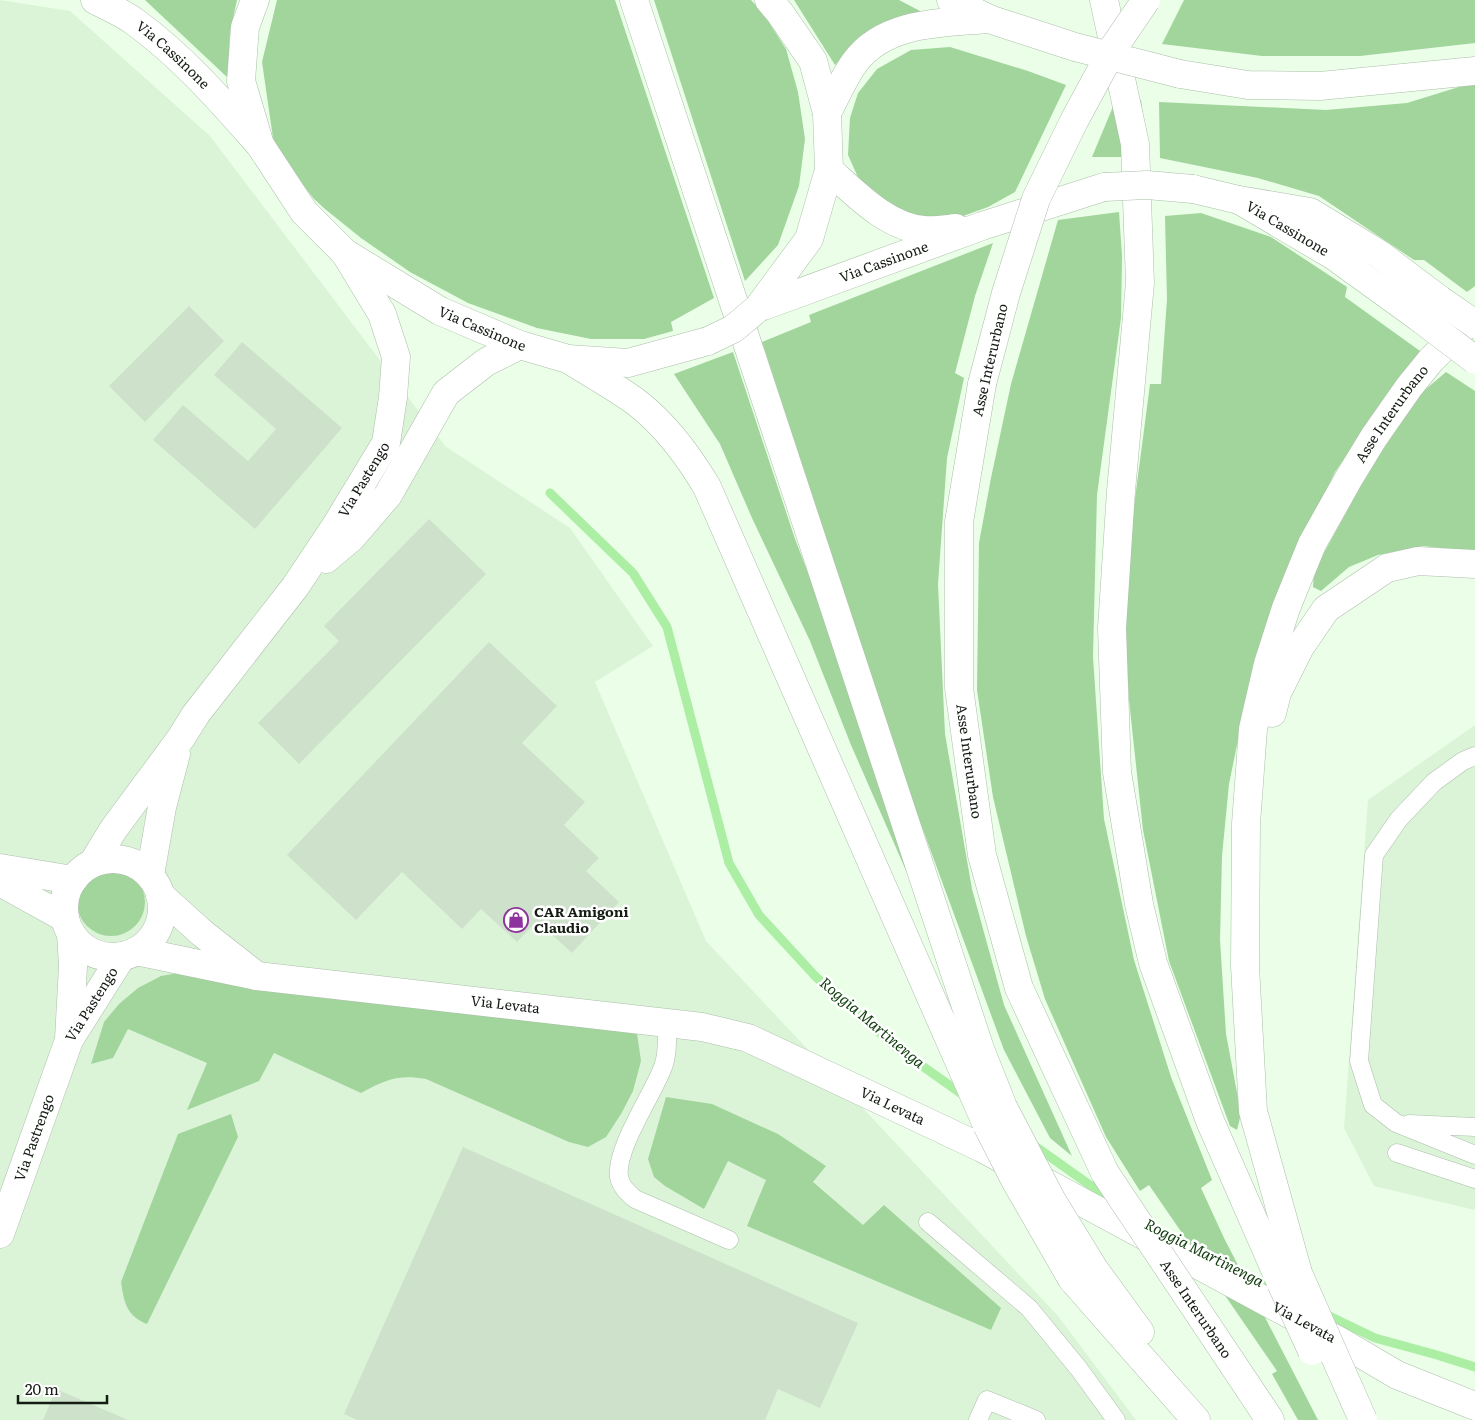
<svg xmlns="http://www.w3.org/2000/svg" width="1475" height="1420" font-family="Literata,serif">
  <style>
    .built { fill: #dbf4d8 }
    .green { fill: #a1d59b }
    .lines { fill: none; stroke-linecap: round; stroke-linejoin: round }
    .stream { stroke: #abeea4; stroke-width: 9 }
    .building { fill: #cee1cb }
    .lane-casing { stroke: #acbfaa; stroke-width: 19 }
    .street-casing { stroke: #acbfaa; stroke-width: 29 }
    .secondary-casing { stroke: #acbfaa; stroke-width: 29 }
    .primary-casing { stroke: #acbfaa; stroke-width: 29 }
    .highway-casing { stroke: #acbfaa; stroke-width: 29 }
    .lane { stroke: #fff; stroke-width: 18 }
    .street { stroke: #fff; stroke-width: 28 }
    .secondary { stroke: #fff; stroke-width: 28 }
    .primary { stroke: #fff; stroke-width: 28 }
    .highway { stroke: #fff; stroke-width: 28 }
    .secondary-bridge-casing { stroke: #acbfaa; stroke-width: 29; stroke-linecap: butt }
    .primary-bridge-casing { stroke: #acbfaa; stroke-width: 29; stroke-linecap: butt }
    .highway-bridge-casing { stroke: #acbfaa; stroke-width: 29; stroke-linecap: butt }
    .secondary-bridge { stroke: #fff; stroke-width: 28 }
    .primary-bridge { stroke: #fff; stroke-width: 28 }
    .highway-bridge { stroke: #fff; stroke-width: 28 }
    .labels { text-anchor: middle; stroke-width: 5; stroke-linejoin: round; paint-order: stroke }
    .street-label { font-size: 14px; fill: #151c14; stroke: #fff }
    .poi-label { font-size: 14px; font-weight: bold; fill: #151c14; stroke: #fff; text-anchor: start }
    .water-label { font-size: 15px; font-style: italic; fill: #0e3b0b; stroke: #fff }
  </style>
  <rect width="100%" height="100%" fill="#eafee8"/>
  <!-- built -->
  <path class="built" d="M0,0l70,11 140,125 235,310 125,82 83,118 -58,36 111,259 352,375 78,104h-1136z
    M1475,725v485l-101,-24 -30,-58 24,-328z"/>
  <!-- green -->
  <path class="green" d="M145,0h92l-7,32 -2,46z
    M277,0h338l99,298 -43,24 2,9 -29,8h-53l-54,-11 -69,-25 -58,-31 -49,-34 -36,-29 -11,-10 -23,-29 -18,-32 -11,-76z
    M654,0h97l12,13 23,36 12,43 7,47 -6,47 -21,59 -33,36z
    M794,0h105l21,11 -5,7 -56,24 -24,23z
    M1184,0h291v43l-115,13h-98l-100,-12z
    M950,47l78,24 38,14 -51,107 -27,15 -36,13 -63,-6 -28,-30 -13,-29 2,-37 8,-25 19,-24 34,-19z
    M1475,82v204l-8,6 -43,-32h-10l-95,-64 -61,-18 -98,-20 -1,-56 167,8 81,-7z
    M1117,97l24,3 7,57h-56z
    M1119,212l3,44 -1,62 -24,177 -4,162 11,162 30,141 37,117 41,103 -11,8 23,50 94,182h-20l-26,-46 5,-3 -128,-186 -9,6 -34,-54 -61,-138 -19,-63 -33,-139 -16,-107 2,-147 12,-65 20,-94 47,-164z
    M1201,213l70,24 76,50 -2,10 75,54 -85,121 -33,71 -55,153 -18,88 -7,72 -2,84 6,94 15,80 -4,16 -7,-4 -61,-165 -26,-131 -14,-130 -5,-83 6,-80 20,-153h11l6,-85 -2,-83z
    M993,243l-18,53 -20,77 9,5 -17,80 -9,126 7,150 27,155 32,116 68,151 -22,-18 -46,-88 -92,-250 -150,-458 49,-20 -2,-7z
    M733,352l62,187 39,101 77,242 -60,-137 -41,-104 -58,-123 -32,-74 -46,-70z
    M1446,372l29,19v161l-52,-6 -45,9 -29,12 -28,24 -8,-4 1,-16 56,-102 50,-75z
    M77 902a34 34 0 1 1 68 0a34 34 0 1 1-68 0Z
    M178,973l459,60 4,28 -8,30 -12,23 -15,23 -18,10 -19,-5 -143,-63c-28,-5 -41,1 -65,14l-87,-40 -15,28 -72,29 20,-47 -79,-34 -15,29 -22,6 13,-42 15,-18 19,-16 23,-12z
    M666,1097l46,7 66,30 48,32 -13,16 50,43 21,-20 117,103 -10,22 -244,-104 19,-46 -38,-19 -24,48 -39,-23 -11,-9 -6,-18z
    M231,1114l7,23 -91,187c-20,-8 -23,-21 -26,-42l57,-148z"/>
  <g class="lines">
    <!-- stream -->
    <path class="stream" d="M550,493l83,80 34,54 62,236 30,52 57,62 81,71 69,49
      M1032,1144l79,56
      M1244,1274l33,17
      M1323,1313l52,25 62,17 38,12"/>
  </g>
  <!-- building -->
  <path class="building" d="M189,306l35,35 -79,81 -36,-36z
    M242,342l100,86 -87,101 -102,-89 30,-35 65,56 28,-32 -62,-54z
    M429,519l57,55 -187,190 -41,-41 81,-82 -15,-15z
    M489,642l68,64 -35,37 63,59 -21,23 35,33 -13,13 33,31 -47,51 -35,-32 -20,21 -36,-33 -19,20 -60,-57 -46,48 -69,-65z
    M463,1147l395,176 -38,85 -42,-19 -13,31h-408l-13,-6z
    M56,1389l72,31h-85z"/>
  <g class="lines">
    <defs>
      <path id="lane" d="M1475,756l-12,5 -29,21 -35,37 -25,36 -15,206 14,44 23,18 79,32
        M667,1024c0,14 1,30 -4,43 -10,27 -48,82 -44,110 2,10 9,16 16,22l94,41
        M1409,1124l66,3
        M1397,1153l78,26
        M928,1222l101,86 50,61 37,51
        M978,1420l9,-20 49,20"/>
      <g id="street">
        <path d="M0,868l73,12"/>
        <path d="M0,882l65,36"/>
        <path d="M136,951l121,25 -55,-43 -42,-38"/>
        <path id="s1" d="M257,976l445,51 46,11 234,110 359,194 56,33 78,31"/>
      </g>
      <g id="secondary">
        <path id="s2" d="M95,0c13,7 28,13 40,22 48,35 86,79 125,123"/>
        <path id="s3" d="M1241,201l93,55 87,63"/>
      </g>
      <g id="primary">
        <path id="s4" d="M255,0l-10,27 -4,54 19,64 44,67 41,41 95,58 80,34 48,14 60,4 80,-22"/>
        <path d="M829,170c27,24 58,57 95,60 11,1 22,-1 32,-2"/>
        <path d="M1193,189l46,11"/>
        <path id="s5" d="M758,308l224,-82 122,-39"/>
        <path d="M758,308l51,-69 20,-69 -2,-57 -14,-52 -33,-48 -11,-13"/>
        <path d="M326,559l25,-21 37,-43 58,-102 40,-31 34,-17"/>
        <circle cx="113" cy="908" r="49"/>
        <path id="s6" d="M93,863l20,-33 68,-92 15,-24 99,-127 42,-63 49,-81 7,-46 3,-40 -14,-43 -37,-61"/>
        <path d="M150,875l12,-68 14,-53"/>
        <path d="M69,1039l4,-73 -2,-33"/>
        <path id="s7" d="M0,1234l69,-194 53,-84"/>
      </g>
      <g id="highway">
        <path d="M634,0l346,1049 23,58"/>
        <path d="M951,0l38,19 86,28"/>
        <path d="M1104,0l31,144 5,139 -19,208 -9,137 5,144 22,132 14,59 57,158 71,162"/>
        <path d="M1180,74l68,11 72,1 155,-15"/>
        <path d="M827,113c9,-17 17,-36 28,-51 30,-41 88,-39 134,-43"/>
        <path d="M1239,200l71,12 69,42 61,46"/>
        <path d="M568,359c22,14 46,27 68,43 30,23 52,53 71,85l280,638"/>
        <path id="s8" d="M982,384l-23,138v166l23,167 37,133 86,185"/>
        <path d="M1272,713l5,-20 23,-46 26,-38 61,-41 31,-7 57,3"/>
        <path d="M1094,1269l46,63"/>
        <path id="s9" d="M1298,1273l-45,-162 -8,-145 1,-142 7,-95 15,-65 18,-56 26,-64 37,-66 25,-41 35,-50 22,-27 36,-36"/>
        <path d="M1072,1279l124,141"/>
        <path d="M1206,1324l64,96"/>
      </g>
    </defs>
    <!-- lane casing -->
    <use href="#lane" class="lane-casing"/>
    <!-- street casing -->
    <use href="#street" class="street-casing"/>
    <!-- secondary casing -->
    <use href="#secondary" class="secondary-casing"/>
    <!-- primary casing -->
    <use href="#primary" class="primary-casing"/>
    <!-- highway casing -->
    <use href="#highway" class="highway-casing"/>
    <!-- lane -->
    <use href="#lane" class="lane"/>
    <!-- street -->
    <use href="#street" class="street"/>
    <!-- secondary -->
    <use href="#secondary" class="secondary"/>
    <!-- primary -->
    <use href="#primary" class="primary"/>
    <!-- highway -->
    <use href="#highway" class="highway"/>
    <defs>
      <path id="secondary-bridge" d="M1421,319l54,41"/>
      <path id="primary-bridge" d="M1104,187l43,-2 46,4
        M708,341l25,-12 25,-21"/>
      <path id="highway-bridge" d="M1075,47l105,27
        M1440,300l35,24
        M982,384l24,-91 30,-94 38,-78 40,-74 32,-47
        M1003,1107l48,92 43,70
        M987,1125l28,55 57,99
        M1105,1173l101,151
        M1298,1273l65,147
        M1281,1283l31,68"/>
    </defs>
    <!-- secondary-bridge casing -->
    <use href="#secondary-bridge" class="secondary-bridge-casing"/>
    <!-- primary-bridge casing -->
    <use href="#primary-bridge" class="primary-bridge-casing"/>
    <!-- highway-bridge casing -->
    <use href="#highway-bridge" class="highway-bridge-casing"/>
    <!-- secondary-bridge -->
    <use href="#secondary-bridge" class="secondary-bridge"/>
    <!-- primary-bridge -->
    <use href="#primary-bridge" class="primary-bridge"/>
    <!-- highway-bridge -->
    <use href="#highway-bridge" class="highway-bridge"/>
  </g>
  <!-- icons -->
  <defs>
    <symbol id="shop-ring" viewBox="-11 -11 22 22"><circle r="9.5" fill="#fff" stroke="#8e329d" stroke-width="1.5"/><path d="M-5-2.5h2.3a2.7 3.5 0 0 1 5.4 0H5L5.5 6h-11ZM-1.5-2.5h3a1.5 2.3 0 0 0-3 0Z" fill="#8e329d"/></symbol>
  </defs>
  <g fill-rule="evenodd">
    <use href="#shop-ring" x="502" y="906" width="28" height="28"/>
  </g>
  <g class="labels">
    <!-- street labels -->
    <g class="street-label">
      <text dy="5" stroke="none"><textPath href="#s2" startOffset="96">Via Cassinone</textPath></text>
      <text dy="5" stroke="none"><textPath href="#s3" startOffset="54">Via Cassinone</textPath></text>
      <text dy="5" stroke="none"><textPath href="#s5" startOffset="134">Via Cassinone</textPath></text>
      <text dy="5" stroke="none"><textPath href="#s4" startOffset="445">Via Cassinone</textPath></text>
      <text transform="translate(990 360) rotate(-77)" y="5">Asse Interurbano</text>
      <text dy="5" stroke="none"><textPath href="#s9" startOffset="898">Asse Interurbano</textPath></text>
      <text dy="5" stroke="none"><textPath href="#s6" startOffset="470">Via Pastengo</textPath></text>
      <text dy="5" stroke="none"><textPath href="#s8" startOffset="380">Asse Interurbano</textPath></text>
      <text dy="5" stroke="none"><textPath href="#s7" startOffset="248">Via Pastengo</textPath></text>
      <text dy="5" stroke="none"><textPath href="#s1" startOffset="250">Via Levata</textPath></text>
      <text dy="5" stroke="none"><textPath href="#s1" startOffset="655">Via Levata</textPath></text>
      <text dy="5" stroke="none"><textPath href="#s7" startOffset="102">Via Pastrengo</textPath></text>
      <text transform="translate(1196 1309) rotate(56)" y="5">Asse Interurbano</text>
      <text dy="5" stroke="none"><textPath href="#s1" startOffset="1120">Via Levata</textPath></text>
    </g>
    <!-- poi labels -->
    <g class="poi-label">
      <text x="534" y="917">CAR Amigoni<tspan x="534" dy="16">Claudio</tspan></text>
    </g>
    <!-- water labels -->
    <g class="water-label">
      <text transform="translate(872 1023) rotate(40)" y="5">Roggia Martinenga</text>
      <text transform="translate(1204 1253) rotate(27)" y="5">Roggia Martinenga</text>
    </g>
  </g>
  <!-- scale -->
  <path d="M18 1395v8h89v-8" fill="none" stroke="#151c14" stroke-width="2.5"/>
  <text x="25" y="1395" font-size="15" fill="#151c14" stroke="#ffffff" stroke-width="4" paint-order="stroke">20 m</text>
</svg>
